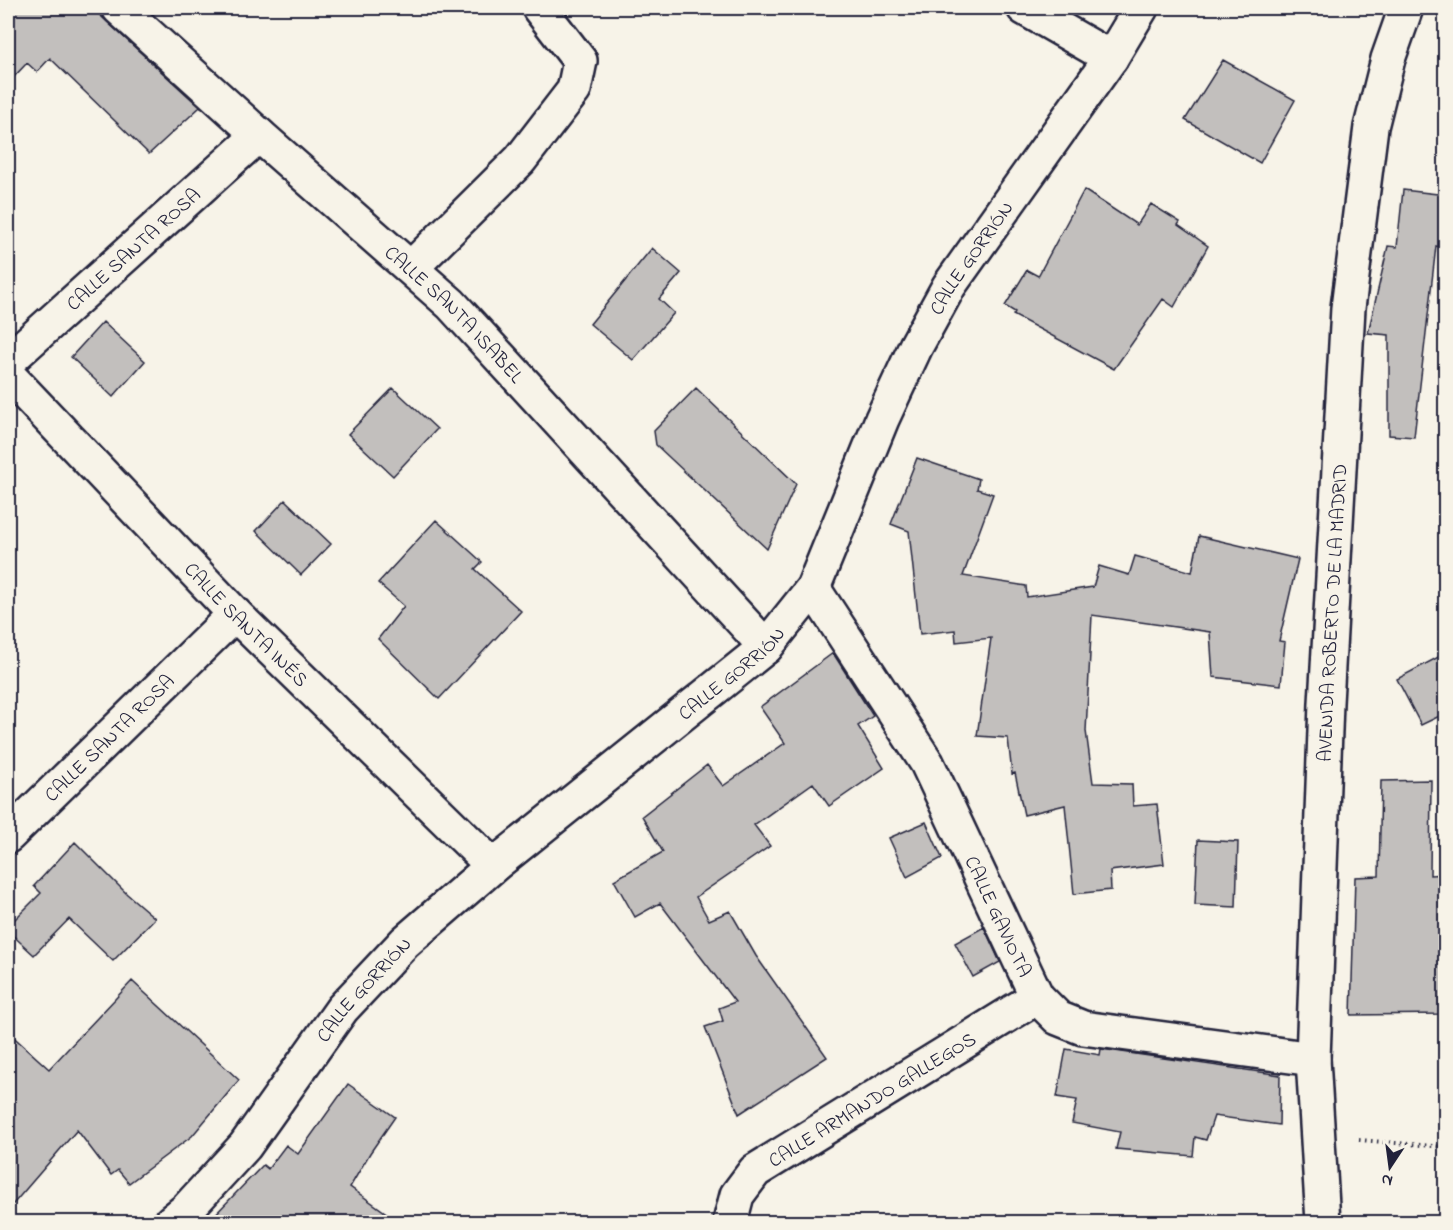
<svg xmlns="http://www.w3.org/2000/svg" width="1453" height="1230" font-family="'Indie Flower',sans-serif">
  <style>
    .building { fill: #c2bfbd; stroke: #22223b; stroke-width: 1.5 }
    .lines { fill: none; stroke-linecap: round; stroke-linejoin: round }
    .minor-casing { stroke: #22223b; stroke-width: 38 }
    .path { stroke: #22223b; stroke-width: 4; stroke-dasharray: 1.5 4.5; stroke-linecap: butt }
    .minor { stroke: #f7f3e8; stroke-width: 33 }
    .labels { text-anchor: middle; stroke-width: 4.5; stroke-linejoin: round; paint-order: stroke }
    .street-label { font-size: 20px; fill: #22223b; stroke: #f7f3e8 }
  </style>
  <rect width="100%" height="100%" fill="#f7f3e8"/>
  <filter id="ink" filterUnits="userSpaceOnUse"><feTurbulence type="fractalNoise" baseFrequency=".0167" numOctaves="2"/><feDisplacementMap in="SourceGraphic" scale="12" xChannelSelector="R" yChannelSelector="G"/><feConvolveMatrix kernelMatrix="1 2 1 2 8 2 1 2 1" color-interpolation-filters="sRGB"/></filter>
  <g filter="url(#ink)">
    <!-- building -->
    <path class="building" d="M8,8h84l108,99 -51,47 -99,-96 -13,14 -10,-9 -19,20z
      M1223,60l72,40 -35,63 -75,-43z
      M1084,190l53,35 14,-21 29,18 -2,3 30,21 -34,61 -11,-8 -49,70 -101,-54 2,-3 -10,-6 22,-36 11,6z
      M1403,190l43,5v47l-5,-1 -1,6 -4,-1 -22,191 -25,-2v-100l-21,-2 20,-87 9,1z
      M652,248l29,25 -22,26 15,14 -41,47 -43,-36z
      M103,322l42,39 -32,36 -42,-40z
      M393,388l44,41 -44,47 -45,-42z
      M696,388l100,96 -29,65 -111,-104 -2,-14z
      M917,458l62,21 -2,10 16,5 -30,82 63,10 1,11 66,-10 6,-21 30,9 6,-19 57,16 7,-36 99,23 -19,82 6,1 -4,43 -68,-8 -3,-45 -118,-17 -6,116 7,52 39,1 1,22 24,-2 7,60 -54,7 1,19 -37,4 -9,-89 -41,10 -9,-42 -3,1 -4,-36 -31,-2 14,-98 -35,4 -1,-12 -35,4 -11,-103 -18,-7z
      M285,500l46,44 -30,31 -45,-44z
      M436,520l46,42 -7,7 46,42 -82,88 -61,-60 26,-33 -26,-23z
      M833,653l40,63 -15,10 26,42 -55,38 -16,-23 -59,42 16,21 -74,51 13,23 21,-9 26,45 71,101 -88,57 -34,-87 18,-6 -4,-13 16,-6 -75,-99 -25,14 -21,-37 49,-28 -21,-36 65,-51 16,21 62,-43 -25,-36z
      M1446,653v60l-25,12 -24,-46z
      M1431,780l-1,95 16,-1v140l-95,1 4,-138 24,-1 2,-95z
      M926,822l16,36 -35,19 -18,-39z
      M1198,840l40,2 -2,65 -41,-2z
      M75,842l52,52 28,24 -42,43 -44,-42 -35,36 -26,-24v-5l33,-33 -7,-7z
      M984,927l16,35 -27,15 -18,-34z
      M132,981l107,99 -47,56 -63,47 -11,-13 -7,5 -34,-45 -69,80v-178l41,37z
      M1066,1049l34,6 1,-6 179,26 -1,50 -65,-9 -8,24 -11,-3 -2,19 -77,-7 4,-17 -48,-9 5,-23 -20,-3z
      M348,1084l47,33 -25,36 -20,34 49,35h-191l55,-57 5,4 18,-24 12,9z"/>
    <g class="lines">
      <defs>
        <g id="minor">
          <path id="s1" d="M119,8l140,127 192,169 315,343"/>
          <path d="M1024,8l87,50"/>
          <path d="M411,268l109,-108 54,-70 6,-29 -41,-53"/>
          <path id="s2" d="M8,361l251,-226"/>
          <path id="s3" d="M8,375l227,239 258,252"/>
          <path id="s4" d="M813,588l114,175 110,234 21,21 25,10 230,31"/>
          <path id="s5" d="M8,836l227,-222"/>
          <path id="s6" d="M171,1222l16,-13 58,-63 97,-137 63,-67 88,-76 273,-219 47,-59 69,-169 34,-73 33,-60 162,-228 30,-50"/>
          <path id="s7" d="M730,1222l7,-27 18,-24 282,-174"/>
          <path id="s8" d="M1323,1222l-10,-163 13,-356 22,-395 23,-181 17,-68 18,-51"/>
        </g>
      </defs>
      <!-- minor casing -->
      <use href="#minor" class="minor-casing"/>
      <!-- path -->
      <path class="path" d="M1359,1140l87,7"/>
      <!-- minor -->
      <use href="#minor" class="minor"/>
    </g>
  </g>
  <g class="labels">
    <!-- street labels -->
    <g class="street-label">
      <text dy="7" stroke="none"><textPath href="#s2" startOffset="168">CALLE SANTA ROSA</textPath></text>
      <text dy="7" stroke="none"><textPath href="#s6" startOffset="1275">CALLE GORRIÓN</textPath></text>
      <text dy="7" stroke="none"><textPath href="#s1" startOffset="454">CALLE SANTA ISABEL</textPath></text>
      <text dy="7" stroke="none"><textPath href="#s8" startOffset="610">AVENIDA ROBERTO DE LA MADRID</textPath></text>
      <text dy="7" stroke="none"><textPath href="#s3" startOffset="345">CALLE SANTA INÉS</textPath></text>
      <text dy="7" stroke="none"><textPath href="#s6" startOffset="789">CALLE GORRIÓN</textPath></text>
      <text dy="7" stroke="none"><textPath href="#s5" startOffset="141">CALLE SANTA ROSA</textPath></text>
      <text dy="7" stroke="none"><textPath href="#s4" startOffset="378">CALLE GAVIOTA</textPath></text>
      <text dy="7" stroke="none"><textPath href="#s6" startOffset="303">CALLE GORRIÓN</textPath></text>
      <text dy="7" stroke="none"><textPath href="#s7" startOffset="195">CALLE ARMANDO GALLEGOS</textPath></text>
    </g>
  </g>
  <!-- margin -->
  <rect width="1453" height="1230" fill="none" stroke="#f7f3e8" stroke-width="30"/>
  <rect x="15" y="15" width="1423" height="1200" fill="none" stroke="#22223b" stroke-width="2" filter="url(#ink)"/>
  <!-- north arrow -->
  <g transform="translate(1390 1167) rotate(193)" stroke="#f7f3e8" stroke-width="4.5" paint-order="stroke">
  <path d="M0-4.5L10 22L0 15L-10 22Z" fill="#22223b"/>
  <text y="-9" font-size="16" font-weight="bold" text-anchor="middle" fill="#22223b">N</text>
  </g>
</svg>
